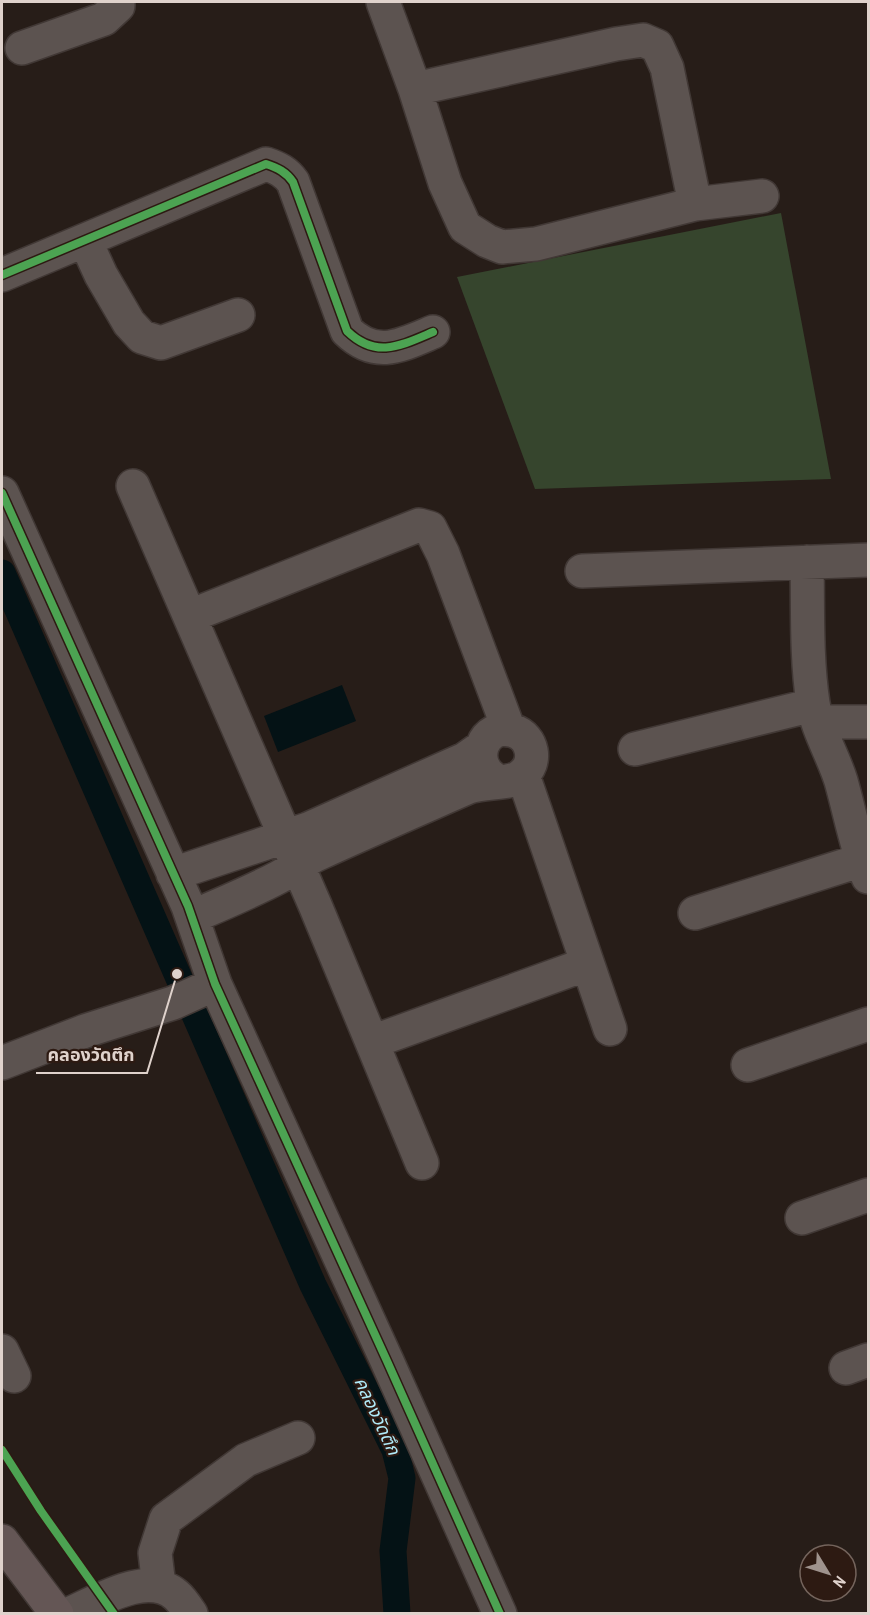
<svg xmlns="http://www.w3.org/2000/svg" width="870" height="1615" font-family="'Archivo Narrow','Noto Sans Thai',sans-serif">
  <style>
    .green { fill: #36452d }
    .water { fill: #041215 }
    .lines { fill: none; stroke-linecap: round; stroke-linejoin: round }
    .canal { stroke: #041215; stroke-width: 27 }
    .minor-casing { stroke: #413835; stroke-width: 36 }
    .major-casing { stroke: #413835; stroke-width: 36 }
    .minor { stroke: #5c5350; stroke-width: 33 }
    .major { stroke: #645655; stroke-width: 33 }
    .cycleway-casing { stroke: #2d1a12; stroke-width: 11 }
    .cycleway { stroke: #4ca352; stroke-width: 8 }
    .labels { text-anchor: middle; stroke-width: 4.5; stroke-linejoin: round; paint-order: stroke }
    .water-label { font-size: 18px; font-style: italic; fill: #b0eaf8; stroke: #2d1a12 }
    .leader { fill: none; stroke: #dfd2cc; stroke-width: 2 }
    .callout-dot { fill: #dfd2cc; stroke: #2d1a12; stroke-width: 2 }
    .callout-label { font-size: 18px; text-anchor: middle; font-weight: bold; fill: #dfd2cc; stroke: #2d1a12; stroke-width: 4.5; stroke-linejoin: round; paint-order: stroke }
  </style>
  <rect width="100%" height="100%" fill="#271d18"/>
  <!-- green -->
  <path class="green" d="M781,213l50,266 -296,10 -78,-212z"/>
  <!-- water -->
  <path class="water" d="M342,685l14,36 -78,31 -14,-36z"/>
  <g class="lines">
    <!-- canal -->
    <path class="canal" d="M2,573l311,712 82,165 7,28 -9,73 4,63"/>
    <defs>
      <path id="minor" d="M383,2l32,87 30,94 20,44 22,14 15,6 34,-3 159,-40 67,-8
        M22,48l82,-29 14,-13v-4
        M415,89l201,-45 27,-4 14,6 10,22 28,136
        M85,240l16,35 28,48 13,14 19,6 77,-28
        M2,275l264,-111c12,4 20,8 27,18l54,149c29,28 53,15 86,1
        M133,486l182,419 107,258
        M2,493l186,413 27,78 172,377 113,253
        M807,562c1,47 -1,95 6,141 4,27 20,52 28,78 9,32 15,65 27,96
        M582,571l286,-11
        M190,616l229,-91 11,3 13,26 66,176
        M818,722h50
        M635,749l178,-44
        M523,775l87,254
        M173,874l135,-45 157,-70 17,-12
        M695,913l167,-53
        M192,917c29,-13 59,-25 87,-40 13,-7 26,-17 39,-23 50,-23 101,-45 151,-67 16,-6 42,-2 53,-12 16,-12 11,-38 -8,-44 -31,-11 -48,34 -16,50
        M372,1042l215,-78
        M2,1063l83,-32 88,-28 42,-19
        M748,1065l120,-41
        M802,1218l66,-23
        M2,1351l12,25
        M846,1368l22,-8
        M159,1586l-4,-33 11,-34 80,-59 52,-22
        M69,1614c30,-13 78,-44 107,-19 6,5 11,13 15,19"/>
      <path id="major" d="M2,1541l55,73"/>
    </defs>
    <!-- minor casing -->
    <use href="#minor" class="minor-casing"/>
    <!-- major casing -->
    <use href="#major" class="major-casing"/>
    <!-- minor -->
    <use href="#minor" class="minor"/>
    <!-- major -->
    <use href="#major" class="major"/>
    <defs>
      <path id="cycleway" d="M2,275l264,-111c12,4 20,8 27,18l54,149c29,28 53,15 86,1
        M2,493l186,413 27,78 172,377 113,253
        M2,1450l39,61 73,103"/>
    </defs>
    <!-- cycleway casing -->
    <use href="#cycleway" class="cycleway-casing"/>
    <!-- cycleway -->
    <use href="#cycleway" class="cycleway"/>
  </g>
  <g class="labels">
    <!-- water labels -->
    <g class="water-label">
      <text transform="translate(377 1416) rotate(65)" y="6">คลองวัดตึก</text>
    </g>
  </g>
  <!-- callouts -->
  <path class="leader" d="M177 974L147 1073H36"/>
  <circle class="callout-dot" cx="177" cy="974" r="6"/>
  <g class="callout-label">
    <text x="91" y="1061">คลองวัดตึก</text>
  </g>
  <!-- border -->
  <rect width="870" height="1615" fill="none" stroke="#dfd2cc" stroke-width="6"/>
  <!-- north arrow -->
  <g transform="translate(828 1573) rotate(128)"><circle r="28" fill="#2d1a12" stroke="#74645c" stroke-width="1.5"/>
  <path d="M0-4.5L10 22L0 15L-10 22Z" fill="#9f938d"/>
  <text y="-9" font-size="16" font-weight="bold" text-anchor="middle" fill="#dfd2cc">N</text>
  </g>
</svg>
